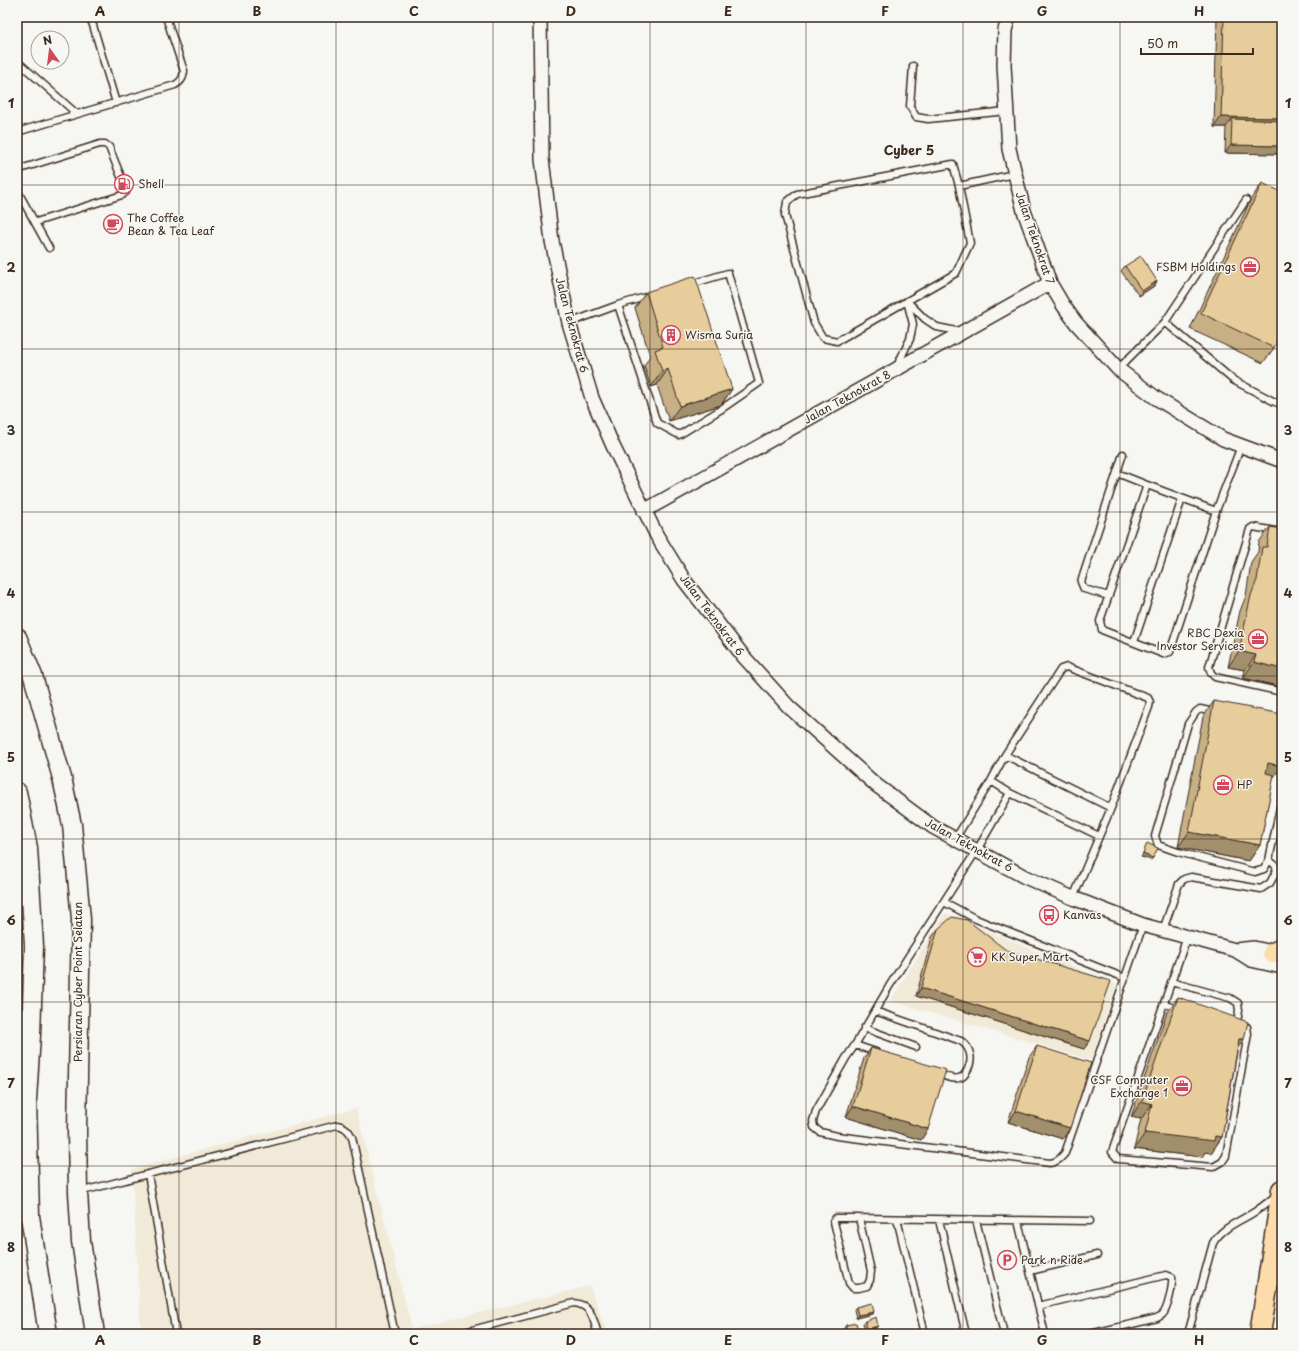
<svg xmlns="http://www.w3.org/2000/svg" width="1299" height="1351" font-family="'Playpen Sans',sans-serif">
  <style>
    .built { fill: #f2ead8 }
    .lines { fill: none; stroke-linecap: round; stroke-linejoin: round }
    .service-casing { stroke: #3b2a1e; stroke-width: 9 }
    .minor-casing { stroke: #3b2a1e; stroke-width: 16 }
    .tertiary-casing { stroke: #3b2a1e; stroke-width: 19 }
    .secondary-casing { stroke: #3b2a1e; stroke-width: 21 }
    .primary-casing { stroke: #3b2a1e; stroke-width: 23 }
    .service { stroke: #f6f6f2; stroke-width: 6 }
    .minor { stroke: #f6f6f2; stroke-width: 13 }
    .tertiary { stroke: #f6f6f2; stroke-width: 16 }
    .secondary { stroke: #f6f6f2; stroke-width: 18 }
    .primary { stroke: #fddcac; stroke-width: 20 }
    .wall { fill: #c8b086; stroke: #3b2a1e }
    .shaded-wall { fill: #a2906d; stroke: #3b2a1e }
    .building { fill: #e8cd9c; stroke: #3b2a1e }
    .grid { fill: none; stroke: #3b2a1e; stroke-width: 1; stroke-opacity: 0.55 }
    .labels { text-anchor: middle; stroke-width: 3; stroke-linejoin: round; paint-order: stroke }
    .poi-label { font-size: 11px; fill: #3b2a1e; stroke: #f6f6f2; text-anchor: start }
    .street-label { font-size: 11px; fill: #3b2a1e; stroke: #f6f6f2 }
    .quarter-label { font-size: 13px; font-weight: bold; fill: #3b2a1e; stroke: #f6f6f2 }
    .neatline { fill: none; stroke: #3b2a1e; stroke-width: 1.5 }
    .grid-label { font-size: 13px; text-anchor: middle; font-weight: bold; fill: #3b2a1e }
  </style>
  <rect width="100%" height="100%" fill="#f6f6f2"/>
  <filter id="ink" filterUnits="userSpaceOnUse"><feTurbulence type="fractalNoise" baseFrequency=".025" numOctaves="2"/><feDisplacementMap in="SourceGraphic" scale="8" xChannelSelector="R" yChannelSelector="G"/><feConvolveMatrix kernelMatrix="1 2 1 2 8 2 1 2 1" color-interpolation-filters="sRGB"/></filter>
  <g filter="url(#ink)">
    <!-- built -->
    <path class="built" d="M945,913l171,71 -25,76 -201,-59z
      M356,1108l56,221 178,-43 17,48h-466l-9,-165z"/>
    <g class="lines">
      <defs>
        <path id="service" d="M86,17l6,5 24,81
          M17,61l60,53
          M913,66l-3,40 6,11 12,2 79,-8
          M17,132l158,-47c7,-4 8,-7 9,-14l-18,-54
          M17,170l83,-26h5l4,3 17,42v3l-4,3 -86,27
          M959,186l-6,-22 -156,30 -10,8 -2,13 29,108 9,15 14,3 119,-68 14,-30 -11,-57 55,-12
          M17,190l32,58
          M618,305l39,118 22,12 41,-25 39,-27 -31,-110 -37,11
          M1165,322l81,-122
          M569,323l49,-18 31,-9
          M897,366l13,-27 3,-15 -6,-23 18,18 12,8 24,5
          M1118,369l47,-47 68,58 42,22 7,2
          M1117,473l30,12
          M1216,511l-69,-26 -47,136 2,9 61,24 7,-2 46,-141 25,-65
          M1282,532l-29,-5 -3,2 -41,138 2,6 4,4 67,15
          M1109,596l-25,-7 -3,-7 42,-128
          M1134,642l48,-143
          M1214,712l-14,-3 -4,3 -8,12 -33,112 3,9 20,7 77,20 9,-3 5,-9 13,-62
          M1005,755l106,53
          M991,781l19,12 89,43
          M1010,793l-33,57 -87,135 -35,60 -9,13 -30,53 -3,10 1,6 6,5 17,4 213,27c7,-1 10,-4 15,-10l78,-228
          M955,839l36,-58 14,-26 56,-86 6,-2 81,31 2,4 -1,5 -38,101 -38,90
          M944,902l32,17 149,59
          M1163,930l16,-46 5,-5 7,-2 70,12 9,-6 7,-13 -2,-5 -6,-5
          M1187,937l-75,215 6,7 95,8 9,-5 4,-6 22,-122 -1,-7 -7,-3
          M1171,982l59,16 8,5 1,8 -2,11
          M1164,1004l15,4
          M875,1011l86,30c10,7 13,20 5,31 -1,3 -3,5 -7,6 -7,2 -15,-2 -22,-5
          M864,1028l52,19
          M855,1045l21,7
          M148,1174l28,160
          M79,1192l258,-67c8,1 12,5 15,12l43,197
          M859,1218l12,53 -1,9 -3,6 -8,2h-6l-4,-5 -15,-61v-2l2,-2h23l231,3
          M897,1219l28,115
          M939,1220l27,114
          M976,1220l28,114
          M1018,1221l27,113
          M1030,1271l67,-16
          M1038,1306l128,-31 6,2c1,7 -4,33 -10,38 -1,1 -4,2 -5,3l-67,16
          M457,1334l117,-31c18,2 19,16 24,31
          M1188,1334l25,-91c9,-16 28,-22 43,-32 7,-5 14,-10 20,-16"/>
        <path id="minor" d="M540,17l2,142 10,82 17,82 23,75 21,48 44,90 27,44 60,77 45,50 87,78 57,42 92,50 48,21 70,27 92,25 16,10 31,7
          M1009,17l-4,13 -1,35 5,84 15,62 26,72 13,22 13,18 42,46 38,29 67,41 59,22
          M644,511l406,-228
          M1235,950l19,-2 27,6"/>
        <path id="tertiary" d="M17,899l12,-32
          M17,1015l14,20"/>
        <path id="secondary" d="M17,637l16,39 29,102 10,47 9,94 -4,211 1,62 3,49 14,93
          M17,792l11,56 6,98 -3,89 -4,65 3,116 18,118"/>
        <path id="primary" d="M1273,953l9,-4
          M1260,1334l22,-144"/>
      </defs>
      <!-- service casing -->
      <use href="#service" class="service-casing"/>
      <!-- minor casing -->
      <use href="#minor" class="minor-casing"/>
      <!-- tertiary casing -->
      <use href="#tertiary" class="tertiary-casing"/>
      <!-- secondary casing -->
      <use href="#secondary" class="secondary-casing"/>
      <!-- primary casing -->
      <use href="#primary" class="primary-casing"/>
      <!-- service -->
      <use href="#service" class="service"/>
      <!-- minor -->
      <use href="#minor" class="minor"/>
      <!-- tertiary -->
      <use href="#tertiary" class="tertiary"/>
      <!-- secondary -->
      <use href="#secondary" class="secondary"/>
      <!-- primary -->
      <use href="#primary" class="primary"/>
    </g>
    <!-- wall -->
    <path class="wall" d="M1217,17h65v137l-57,-1 1,-26h-12z
      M1262,183l12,165 -11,15 -73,-34 61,-130z
      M1125,266l32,15 -3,5 -15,10 -18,-25z
      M646,292l86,97 -11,16 -52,16 -12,-36 -6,2 -7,-21 6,-10 -15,-48z
      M1270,527l12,160 -39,-9 2,-8 -17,-3 12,-56 6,-15 5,-34 7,-10 1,-10z
      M1214,701l59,78 -13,66 -11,16 -71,-14 25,-130z
      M938,929l146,120 -168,-53 16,-59z
      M1178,997l66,42 -6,8 -16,90 -11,16 -5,-1 -3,5 -69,-8 7,-30 -10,-2 36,-105z
      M1037,1046l33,82 -7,11 -55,-17 21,-65z
      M871,1048l57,81 -7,11 -75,-23 18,-59z
      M856,1307l18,5 -2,2 -16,4 -2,-9z
      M865,1321l13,5 -2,2 -11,4 -2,-9z
      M846,1325l12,4 -2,3 -11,2 -1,-6z"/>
    <!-- shaded-wall -->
    <path class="shaded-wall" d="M1221,117l61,1v11l-50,-10 -6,8h-12z
      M1231,145l51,1v8l-57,-1z
      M1157,281l-3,5 -15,10 3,-5z
      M668,369l-11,16 -6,2 11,-16z
      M732,389l-11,16 -52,16 11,-15z
      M1239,651l17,4 -11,15 -17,-3z
      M1254,662l28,7v18l-39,-9z
      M1268,763l14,3 -11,15 -13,-2z
      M1189,832l71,13 -11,16 -71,-14z
      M1143,854l10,4 -2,2 -10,-3z
      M921,988l169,53 -6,8 -168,-53z
      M1239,1039h5l-11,16z
      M1142,1101l10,3 -11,15 -10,-2z
      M853,1106l75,23 -7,11 -75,-23z
      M1016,1111l54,17 -7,11 -55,-17z
      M1145,1133l70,3 7,1 -11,16 -5,-1 -3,5 -69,-8z
      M874,1312l-2,2 -16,4 2,-3z
      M878,1326l-2,2 -11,4 2,-3z
      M858,1329l-2,3 -10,2 1,-2z"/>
    <!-- building -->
    <path class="building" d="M1224,17h58v101l-61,-1z
      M1232,119l50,2v25l-51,-1z
      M1262,183l20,9v138l-8,18 -73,-35z
      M1141,256l16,25 -15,10 -17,-25z
      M695,276l37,113 -52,17 -12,-37 -6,2 -7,-21 8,-3 -17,-55z
      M1270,527l12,2v140l-28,-7 2,-7 -17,-4 12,-56 6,-15 5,-33h5z
      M1214,701l68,13v52l-14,-3 -2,10 8,2 -14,70 -71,-13z
      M1147,843l11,5 -5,10 -10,-4z
      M952,917l15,3 39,30 105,31 -21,60 -169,-53 17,-59z
      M1178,997l70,25 -4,17h-5l-17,98 -7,-1 -1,5 -69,-8 7,-29 -10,-3z
      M1037,1046l54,17 -21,65 -54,-17z
      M871,1048l75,22 -18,59 -75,-23z
      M872,1303l2,9 -16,3 -2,-8z
      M876,1317l2,9 -11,3 -2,-8z
      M856,1323l2,6 -11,3 -1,-7z"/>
  </g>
  <!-- grid -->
  <path class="grid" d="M179,17v1317M336,17v1317M493,17v1317M650,17v1317M806,17v1317M963,17v1317M1120,17v1317M17,185h1265M17,349h1265M17,512h1265M17,676h1265M17,839h1265M17,1002h1265M17,1166h1265"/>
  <!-- icons -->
  <defs>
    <symbol id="fuel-ring" viewBox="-11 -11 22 22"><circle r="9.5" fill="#f6f6f2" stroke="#d1495b" stroke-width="1.5"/><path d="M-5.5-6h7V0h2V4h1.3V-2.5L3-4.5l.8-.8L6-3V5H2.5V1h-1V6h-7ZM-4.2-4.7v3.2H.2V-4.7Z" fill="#d1495b"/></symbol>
    <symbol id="cafe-ring" viewBox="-11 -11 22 22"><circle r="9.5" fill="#f6f6f2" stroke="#d1495b" stroke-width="1.5"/><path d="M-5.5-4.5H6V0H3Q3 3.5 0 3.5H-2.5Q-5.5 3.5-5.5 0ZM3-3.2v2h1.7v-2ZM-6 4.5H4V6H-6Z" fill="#d1495b"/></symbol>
    <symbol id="office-ring" viewBox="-11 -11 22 22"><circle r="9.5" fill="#f6f6f2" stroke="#d1495b" stroke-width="1.5"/><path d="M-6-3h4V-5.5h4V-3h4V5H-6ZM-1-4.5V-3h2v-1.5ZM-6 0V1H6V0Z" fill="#d1495b"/></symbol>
    <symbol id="building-ring" viewBox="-11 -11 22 22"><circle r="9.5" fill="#f6f6f2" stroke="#d1495b" stroke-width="1.5"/><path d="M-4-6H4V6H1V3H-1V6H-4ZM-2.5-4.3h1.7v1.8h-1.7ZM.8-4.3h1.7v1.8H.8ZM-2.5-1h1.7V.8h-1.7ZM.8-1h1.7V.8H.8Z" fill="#d1495b"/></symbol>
    <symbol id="bus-ring" viewBox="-11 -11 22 22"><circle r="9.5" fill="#f6f6f2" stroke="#d1495b" stroke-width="1.5"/><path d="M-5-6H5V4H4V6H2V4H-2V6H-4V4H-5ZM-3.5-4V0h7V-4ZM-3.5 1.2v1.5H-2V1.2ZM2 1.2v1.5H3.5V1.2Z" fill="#d1495b"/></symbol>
    <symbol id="supermarket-ring" viewBox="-11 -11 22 22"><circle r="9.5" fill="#f6f6f2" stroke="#d1495b" stroke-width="1.5"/><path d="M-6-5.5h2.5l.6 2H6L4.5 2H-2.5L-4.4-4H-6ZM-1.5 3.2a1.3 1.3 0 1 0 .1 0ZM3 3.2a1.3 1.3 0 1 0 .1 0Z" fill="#d1495b"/></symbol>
    <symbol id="parking-ring" viewBox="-11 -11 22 22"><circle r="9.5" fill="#f6f6f2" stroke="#d1495b" stroke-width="1.5"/><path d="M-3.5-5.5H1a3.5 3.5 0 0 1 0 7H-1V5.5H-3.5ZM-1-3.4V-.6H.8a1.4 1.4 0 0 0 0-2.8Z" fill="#d1495b"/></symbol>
  </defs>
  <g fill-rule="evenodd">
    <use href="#fuel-ring" x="113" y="173" width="22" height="22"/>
    <use href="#cafe-ring" x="102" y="213" width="22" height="22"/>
    <use href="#office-ring" x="1239" y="256" width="22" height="22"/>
    <use href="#building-ring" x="660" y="324" width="22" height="22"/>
    <use href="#office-ring" x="1247" y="628" width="22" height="22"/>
    <use href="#office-ring" x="1212" y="774" width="22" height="22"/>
    <use href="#bus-ring" x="1038" y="904" width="22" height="22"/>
    <use href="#supermarket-ring" x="966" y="946" width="22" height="22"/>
    <use href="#office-ring" x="1171" y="1075" width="22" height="22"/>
    <use href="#parking-ring" x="996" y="1249" width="22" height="22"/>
  </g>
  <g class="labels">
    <!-- poi labels -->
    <g class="poi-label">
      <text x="138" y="188">Shell</text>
      <text x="127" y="222">The Coffee<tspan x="127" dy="13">Bean &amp; Tea Leaf</tspan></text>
      <text x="1236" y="271" text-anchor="end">FSBM Holdings</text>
      <text x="685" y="339">Wisma Suria</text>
      <text x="1244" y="637" text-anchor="end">RBC Dexia<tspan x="1244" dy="13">Investor Services</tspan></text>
      <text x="1237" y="789">HP</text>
      <text x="1063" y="919">Kanvas</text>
      <text x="991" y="961">KK Super Mart</text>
      <text x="1168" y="1084" text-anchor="end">CSF Computer<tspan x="1168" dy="13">Exchange 1</tspan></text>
      <text x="1021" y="1264">Park n Ride</text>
    </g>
    <!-- street labels -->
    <g class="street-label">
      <text transform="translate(1035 238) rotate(71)" y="4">Jalan Teknokrat 7</text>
      <text transform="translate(572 325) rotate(75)" y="4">Jalan Teknokrat 6</text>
      <text transform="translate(847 397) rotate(-29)" y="4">Jalan Teknokrat 8</text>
      <text transform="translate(712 615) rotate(53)" y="4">Jalan Teknokrat 6</text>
      <text transform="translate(969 845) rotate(29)" y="4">Jalan Teknokrat 6</text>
      <text transform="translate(78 982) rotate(-90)" y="4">Persiaran Cyber Point Selatan</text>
    </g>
    <!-- quarter labels -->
    <g class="quarter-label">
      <text x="909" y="155">Cyber 5</text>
    </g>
  </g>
  <!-- margin -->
  <rect width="1299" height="1351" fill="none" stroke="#f6f6f2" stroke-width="44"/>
  <!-- north arrow -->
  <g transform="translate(50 50) rotate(346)"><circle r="19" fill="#f6f6f2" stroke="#aba49d"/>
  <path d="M0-3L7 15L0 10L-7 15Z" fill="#d1495b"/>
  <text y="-6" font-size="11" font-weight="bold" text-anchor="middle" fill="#3b2a1e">N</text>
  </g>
  <!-- scale -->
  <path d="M1141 48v6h112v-6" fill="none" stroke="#3b2a1e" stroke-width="2"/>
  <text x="1147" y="48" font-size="12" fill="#3b2a1e" stroke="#f6f6f2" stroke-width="3" paint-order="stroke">50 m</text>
  <rect x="22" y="22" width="1255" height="1307" class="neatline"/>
  <g class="grid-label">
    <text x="100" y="16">A</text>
    <text x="257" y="16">B</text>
    <text x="414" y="16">C</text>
    <text x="571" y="16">D</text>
    <text x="728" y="16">E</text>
    <text x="885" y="16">F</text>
    <text x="1042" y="16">G</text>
    <text x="1199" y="16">H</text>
    <text x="11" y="108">1</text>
    <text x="1288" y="108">1</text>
    <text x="11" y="272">2</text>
    <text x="1288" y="272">2</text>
    <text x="11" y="435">3</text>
    <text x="1288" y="435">3</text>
    <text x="11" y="598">4</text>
    <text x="1288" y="598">4</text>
    <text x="11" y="762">5</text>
    <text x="1288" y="762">5</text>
    <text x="11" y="925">6</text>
    <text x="1288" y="925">6</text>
    <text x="11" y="1088">7</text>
    <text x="1288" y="1088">7</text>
    <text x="11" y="1252">8</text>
    <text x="1288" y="1252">8</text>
    <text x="100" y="1345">A</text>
    <text x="257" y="1345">B</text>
    <text x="414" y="1345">C</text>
    <text x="571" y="1345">D</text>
    <text x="728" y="1345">E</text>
    <text x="885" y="1345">F</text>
    <text x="1042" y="1345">G</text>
    <text x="1199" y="1345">H</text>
  </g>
</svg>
